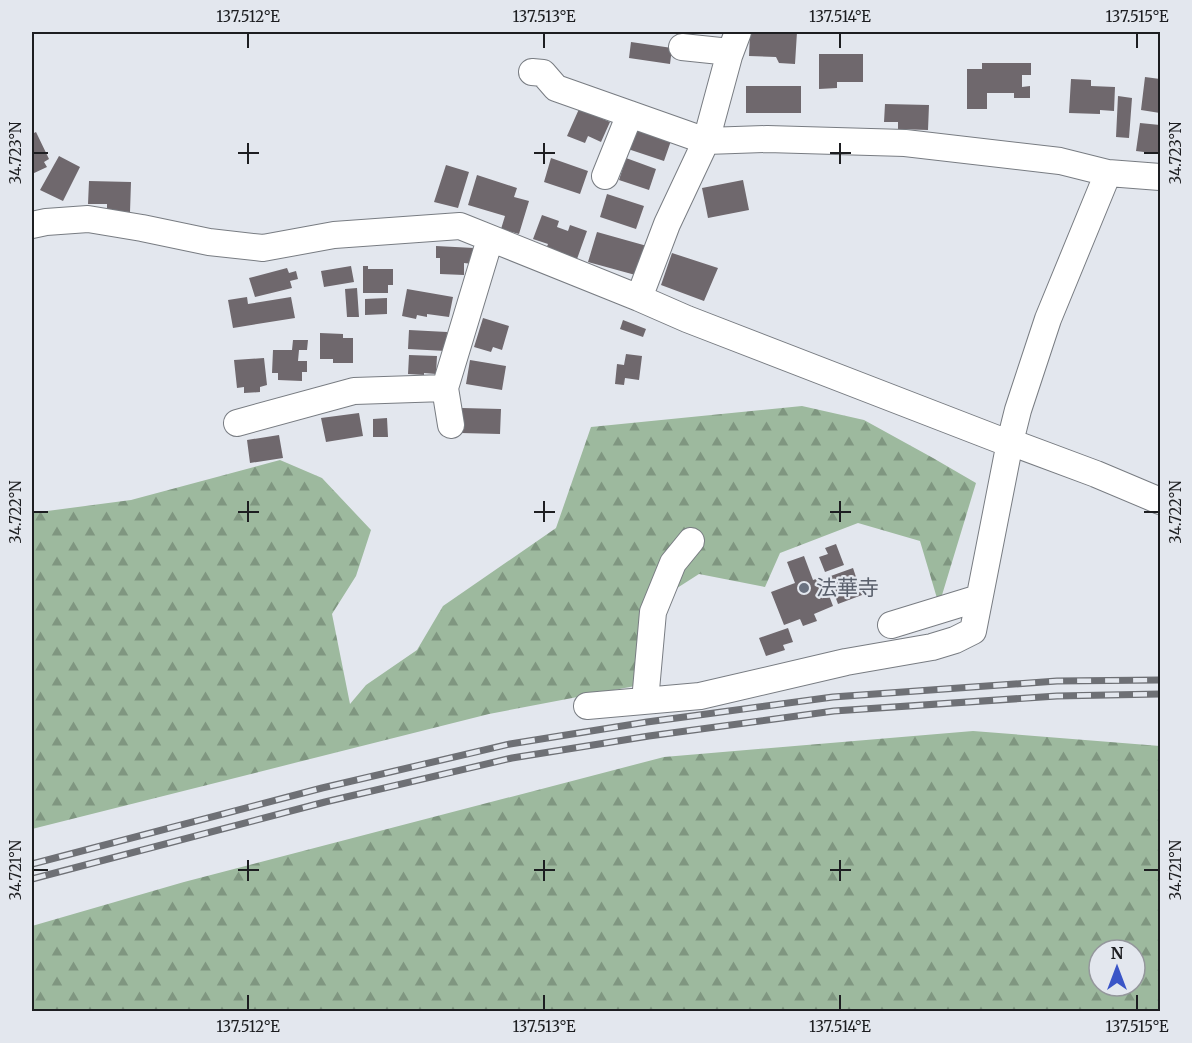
<svg xmlns="http://www.w3.org/2000/svg" width="1192" height="1043" font-family="Merriweather,'Noto Sans JP',serif">
  <style>
    .forest { fill: url(#forest-firs); fill-rule: evenodd }
    .building { fill: #6f686d }
    .lines { fill: none; stroke-linecap: round; stroke-linejoin: round }
    .minor-casing { stroke: #787c82; stroke-width: 28 }
    .minor { stroke: #fff; stroke-width: 26 }
    .rail-casing { stroke: #6e7075; stroke-width: 7 }
    .rail { stroke: #e3e7ee; stroke-width: 4.5; stroke-dasharray: 14; stroke-linecap: butt }
    .ticks { fill: none; stroke: #1d1e21; stroke-width: 2 }
    .worship-dot { fill: #6b7280; stroke: #e3e7ee; stroke-width: 2 }
    .labels { text-anchor: middle; stroke-width: 4.5; stroke-linejoin: round; paint-order: stroke }
    .worship-label { font-size: 21px; fill: #5b616d; stroke: #e3e7ee; text-anchor: start }
    .neatline { fill: none; stroke: #1d1e21; stroke-width: 2 }
    .ticks-label { font-size: 15px; text-anchor: middle; fill: #1d1e21 }
  </style>
  <defs>
    <pattern id="forest-firs" width="22" height="20" patternUnits="userSpaceOnUse" patternTransform="scale(1.5)"><rect width="22" height="20" fill="#9db99e"/><path d="M5 1l3.5 6h-7zM16 11l3.5 6h-7z" fill="#7f9680"/></pattern>
  </defs>
  <rect width="100%" height="100%" fill="#e3e7ee"/>
  <!-- forest -->
  <path class="forest" d="M802,406l62,14 69,38 43,25 -37,122 -19,-64 -62,-18 -78,30 -15,34 -66,-13 -25,16 -39,96 -146,28 -457,115v-316l99,-13 149,-40 42,18 49,52 -15,46 -24,38 18,90 16,-19 51,-35 26,-44 113,-78 35,-101z
    M973,731l187,15v265h-1128v-85l152,-44 480,-125zM1099,950h36v36h-36z"/>
  <!-- building -->
  <path class="building" d="M750,32h47l-2,32 -16,-1 -3,-6 -27,-1z
    M631,42l41,6 -2,16 -41,-6z
    M819,54h44v28h-26v6l-18,1z
    M982,63h49v12h-9v12l8,-1v12h-16v-5h-27v16h-20v-40h15z
    M1145,77l15,2v34l-19,-3z
    M1071,79l20,1v6l24,1 -1,24 -14,-1v4l-31,-1z
    M746,86h55v27h-55z
    M1118,96l14,2 -3,40 -13,-1z
    M885,104l44,1 -1,25 -30,-1v-7h-14z
    M579,109l31,13 -9,20 -13,-6 -3,7 -18,-7z
    M1140,123l20,2v29l-24,-3z
    M635,126l37,12 -8,23 -36,-12z
    M36,132l13,27 -5,3 3,5 -15,7v-40z
    M59,156l21,11 -17,34 -23,-11z
    M551,158l37,13 -8,23 -36,-12z
    M626,158l30,11 -7,21 -30,-10z
    M446,165l23,7 -11,36 -24,-6z
    M477,175l40,13 -3,9 15,4 -10,33 -18,-5 4,-13 -37,-11z
    M743,180l6,30 -41,8 -6,-30z
    M89,181l42,1 -1,30 -23,-1v-7h-19z
    M607,194l37,12 -8,23 -36,-12z
    M542,215l17,6 -2,6 11,4 2,-6 17,6 -10,28 -31,-10 2,-5 -15,-5z
    M597,232l50,14 -8,30 -51,-14z
    M436,246l38,2 -1,16 -9,-1v12l-24,-1v-16h-4z
    M672,253l46,15 -14,33 -43,-16z
    M351,266l3,16 -30,5 -3,-16z
    M363,266h5v3h25v16h-5v8h-25z
    M287,268l2,5 7,-2 2,8 -8,2 2,7 -37,9 -6,-19z
    M357,288l2,29h-12l-2,-28z
    M407,289l46,8 -4,20 -22,-3v3l-10,-2 -1,4 -14,-3z
    M247,297l1,7 43,-7 4,21 -62,10 -5,-28z
    M387,298v16l-22,1v-16z
    M483,318l26,8 -7,24 -9,-3 -2,5 -17,-5z
    M623,320l23,9 -3,8 -23,-8z
    M409,330l38,2 -1,19 -38,-2z
    M320,333l23,1v4h10v25h-20v-4h-13z
    M293,340h15l-1,10h-8l-1,11h9v11h-5v9l-24,-1v-7h-6l1,-23h19z
    M626,354l16,2 -3,24 -14,-2 -1,7 -9,-1 2,-20 7,1z
    M409,355l28,1 -1,18 -12,-1v2l-16,-1z
    M264,358l3,27 -7,2v5l-16,1v-6l-7,1 -3,-28z
    M470,360l36,6 -4,24 -36,-6z
    M462,408l39,1 -1,25 -39,-1z
    M359,413l4,23 -37,6 -5,-24z
    M387,418l1,19h-15v-18z
    M279,435l4,23 -33,5 -3,-23z
    M836,544l8,21 -19,7 -6,-15 9,-3 -3,-6z
    M804,556l9,24 9,-3 11,29 -19,8 3,7 -14,5 -3,-7 -16,6 -13,-33 24,-9 -8,-21z
    M853,568l9,27 -24,9 -10,-27z
    M788,628l5,14 -10,3 2,5 -19,6 -7,-18z"/>
  <g class="lines">
    <defs>
      <path id="minor" d="M682,47l48,5
        M532,72l11,1 13,15 150,53 61,-2 138,4 155,18 48,12 52,4
        M605,176l25,-62
        M32,225l14,-3 42,-3 54,9 67,14 54,6 71,-13 126,-9 179,72 48,21 313,121 10,2 86,32 64,27
        M639,298l28,-74 39,-83 23,-85 9,-24
        M445,388l6,37
        M237,423l117,-32 91,-3 45,-149
        M891,625l88,-27
        M645,701l8,-89 20,-49 18,-22
        M587,706l113,-10 146,-34 86,-15 23,-7 18,-9 37,-189 8,-32 30,-91 60,-146"/>
    </defs>
    <!-- minor casing -->
    <use href="#minor" class="minor-casing"/>
    <!-- minor -->
    <use href="#minor" class="minor"/>
    <defs>
      <path id="rail" d="M32,864l290,-76 188,-44 137,-22 186,-25 224,-16 103,-1
        M32,879l293,-77 187,-44 137,-22 185,-25 223,-15 103,-2"/>
    </defs>
    <!-- rail casing -->
    <use href="#rail" class="rail-casing"/>
    <!-- rail -->
    <use href="#rail" class="rail"/>
  </g>
  <!-- ticks -->
  <path class="ticks" d="M248,33v15M544,33v15M840,33v15M1137,33v15M248,143v21M544,143v21M840,143v21M33,153h15M238,153h21M534,153h21M830,153h21M1144,153h15M248,501v21M544,501v21M840,501v21M33,512h15M238,512h21M534,512h21M830,512h21M1144,512h15M248,860v21M544,860v21M840,860v21M33,870h15M238,870h21M534,870h21M830,870h21M1144,870h15M248,995v15M544,995v15M840,995v15M1137,995v15"/>
  <!-- markers -->
  <circle class="worship-dot" cx="804" cy="588" r="6"/>
  <g class="labels">
    <!-- worship labels -->
    <g class="worship-label">
      <text x="816" y="595">法華寺</text>
    </g>
  </g>
  <!-- border -->
  <rect width="1192" height="1043" fill="none" stroke="#e3e7ee" stroke-width="66"/>
  <!-- north arrow -->
  <g transform="translate(1117 968)"><circle r="28" fill="#e3e7ee" stroke="#94979c" stroke-width="1.5"/>
  <path d="M0-4.5L10 22L0 15L-10 22Z" fill="#3a55c7"/>
  <text y="-9" font-size="16" font-weight="bold" text-anchor="middle" fill="#1d1e21">N</text>
  </g>
  <rect x="33" y="33" width="1126" height="977" class="neatline"/>
  <g class="ticks-label">
    <text x="248" y="22">137.512°E</text>
    <text x="544" y="22">137.513°E</text>
    <text x="840" y="22">137.514°E</text>
    <text x="1137" y="22">137.515°E</text>
    <text transform="translate(16 153) rotate(-90)" y="5">34.723°N</text>
    <text transform="translate(1176 153) rotate(-90)" y="5">34.723°N</text>
    <text transform="translate(16 512) rotate(-90)" y="5">34.722°N</text>
    <text transform="translate(1176 512) rotate(-90)" y="5">34.722°N</text>
    <text transform="translate(16 870) rotate(-90)" y="5">34.721°N</text>
    <text transform="translate(1176 870) rotate(-90)" y="5">34.721°N</text>
    <text x="248" y="1032">137.512°E</text>
    <text x="544" y="1032">137.513°E</text>
    <text x="840" y="1032">137.514°E</text>
    <text x="1137" y="1032">137.515°E</text>
  </g>
</svg>
